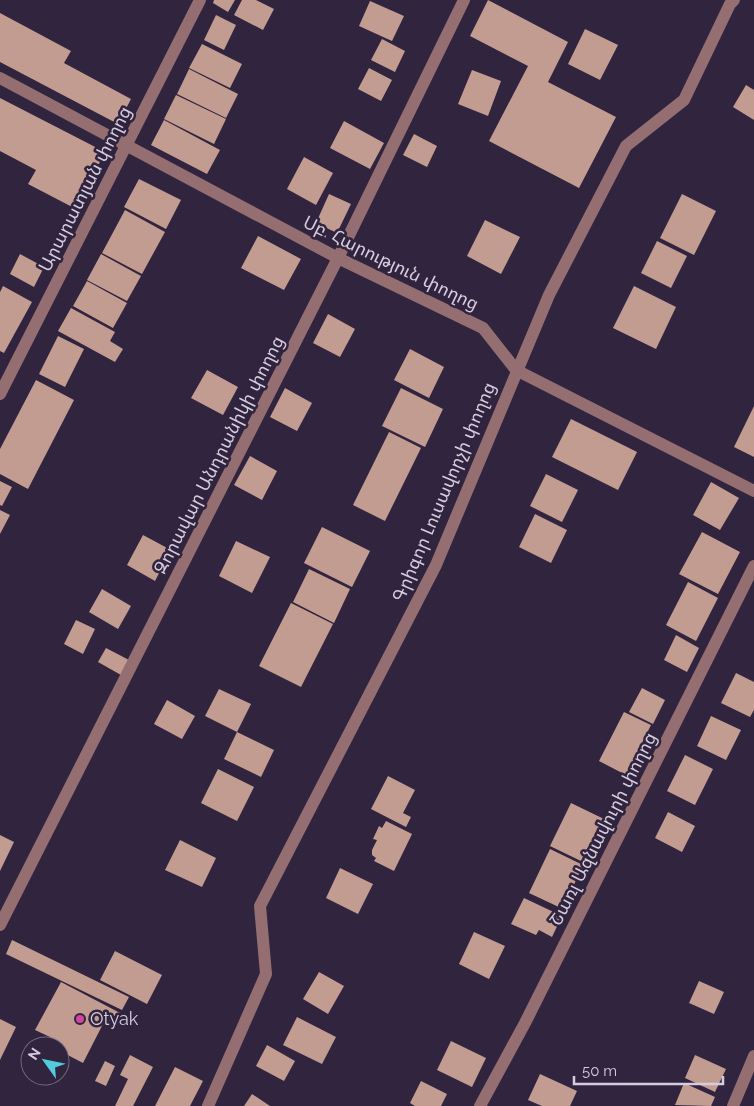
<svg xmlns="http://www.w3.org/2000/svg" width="754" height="1106" font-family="Raleway,'Noto Sans Armenian',sans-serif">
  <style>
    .building { fill: #c39c91 }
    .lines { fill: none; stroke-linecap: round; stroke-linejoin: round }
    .minor { stroke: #946e71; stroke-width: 12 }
    .hotel-dot { fill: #d1479c; stroke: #31243e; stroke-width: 2 }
    .labels { text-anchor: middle; stroke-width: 5; stroke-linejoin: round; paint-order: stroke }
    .street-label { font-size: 18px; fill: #d5cdde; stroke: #31243e }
    .poi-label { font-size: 18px; fill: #d5cdde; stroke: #31243e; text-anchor: start }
  </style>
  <rect width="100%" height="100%" fill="#31243e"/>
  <!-- building -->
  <path class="building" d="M214,0h21l-7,12 -15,-9z
    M242,0h14l18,9 -11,21 -29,-15z
    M488,0l80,42 -20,40 68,35 -37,71 -90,-47 39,-75 -58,-30z
    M370,1l34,15 -12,25 -33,-15z
    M0,13l71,38 -7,12 67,36 -13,25 -118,-62z
    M216,15l20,10 -12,25 -20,-10z
    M585,29l33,16 -18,35 -32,-16z
    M382,39l23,12 -10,21 -24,-12z
    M202,44l40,20 -12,24 -41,-20z
    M369,68l23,12 -11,21 -23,-12z
    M189,69l49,25 -12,24 -49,-24z
    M472,70l29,11 -13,35 -30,-12z
    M746,85l8,5v30l-21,-13z
    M176,95l50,24 -12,25 -50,-25z
    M0,98l105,54 -29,57 -48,-25 8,-14 -36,-19z
    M164,120l56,30 -13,24 -56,-29z
    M344,121l40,22 -14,26 -40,-21z
    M414,134l23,12 -10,21 -24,-12z
    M304,157l29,16 -17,32 -29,-16z
    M139,179l42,21 -15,29 -42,-22z
    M329,194l22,10 -14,29 -21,-10z
    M682,194l34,17 -22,44 -34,-17z
    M125,210l40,22 -23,42 -40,-21z
    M485,220l35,17 -19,37 -34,-18z
    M258,236l43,23 -17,31 -43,-22z
    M657,241l30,15 -16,32 -30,-15z
    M20,254l24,13 -10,20 -24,-13z
    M101,254l40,22 -14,25 -40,-21z
    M87,281l40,22 -14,25 -40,-22z
    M3,286l29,16 -28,51 -4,-2v-59z
    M634,286l42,21 -20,42 -43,-21z
    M71,308l44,24 -5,9 13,8 -8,13 -57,-31z
    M328,314l27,15 -15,28 -27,-14z
    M58,336l26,13 -19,38 -26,-13z
    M410,349l34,18 -15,31 -35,-18z
    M207,370l31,17 -15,28 -32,-17z
    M36,380l38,20 -46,89 -28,-15v-25z
    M285,388l27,15 -15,28 -27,-14z
    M401,388l42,21 -18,38 -43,-21z
    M754,406v51l-20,-10z
    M571,419l66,33 -19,38 -66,-33z
    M389,432l32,16 -36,73 -32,-16z
    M250,456l27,15 -15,29 -28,-15z
    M546,474l32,16 -16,32 -32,-16z
    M0,481l12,6 -10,19 -2,-1z
    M711,482l28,16 -19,32 -27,-15z
    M0,510l10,5 -10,19z
    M535,514l32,16 -16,33 -32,-16z
    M322,527l48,24 -18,36 -48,-24z
    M702,532l38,20 -22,42 -39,-20z
    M143,535l28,15 -16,31 -28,-16z
    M236,541l34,16 -18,36 -33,-17z
    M309,569l41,20 -16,34 -41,-21z
    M688,582l30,16 -22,43 -30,-16z
    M102,589l29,17 -13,23 -29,-17z
    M291,603l42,21 -32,63 -42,-21z
    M76,620l19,9 -12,25 -19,-10z
    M676,635l23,13 -12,24 -23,-12z
    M106,648l23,12 -8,15 -23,-13z
    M736,673l18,9v28l-4,7 -29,-14z
    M642,688l23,12 -12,24 -24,-12z
    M219,689l32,15 -14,28 -32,-16z
    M167,700l28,16 -13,23 -28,-15z
    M624,712l27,13 -25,50 -27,-14z
    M711,716l30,14 -15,30 -29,-14z
    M237,732l37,18 -13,27 -37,-18z
    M685,755l28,14 -18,36 -28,-14z
    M218,769l36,18 -17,34 -36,-18z
    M388,776l27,14 -12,23 8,4 -5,10 -35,-18z
    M571,803l33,16 -21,43 -33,-16z
    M668,812l27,14 -13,26 -27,-14z
    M386,821l26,13 -18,37 -20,-10 2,-3 -4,-3v-5l5,-10 -4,-1 6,-13 3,2z
    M0,835l14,7 -14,29z
    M180,840l36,18 -14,29 -37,-17z
    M550,849l33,16 -20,44 -34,-16z
    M340,868l33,16 -15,30 -32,-16z
    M524,898l38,18 -10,21 -13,-7 -3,5 -25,-11z
    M474,932l31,14 -16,33 -30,-15z
    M12,940l117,57 -7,13 -116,-56z
    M115,951l47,24 -15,29 -47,-24z
    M319,972l25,14 -16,28 -25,-15z
    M699,981l25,11 -10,22 -25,-11z
    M61,982l61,32 -8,16 -11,-6 -20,39 -23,-12v-5h-9l-5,-2 4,-7 -15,-7z
    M297,1017l39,20 -14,27 -39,-19z
    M0,1019l16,8 -16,33z
    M451,1041l35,17 -14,29 -35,-17z
    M267,1045l28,16 -11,20 -28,-15z
    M130,1055l23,12 -20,39h-18l13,-27 -8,-4z
    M695,1055l31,14 -11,23 -30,-14z
    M105,1061l10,5 -9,20 -11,-5z
    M175,1067l28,14 -13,25h-35z
    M540,1074l37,17 -7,15h-28l-14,-6z
    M421,1081l26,13 -6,12h-26l-5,-3z
    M684,1083l31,14 -4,9 -36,-1z
    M252,1094l18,12h-26z"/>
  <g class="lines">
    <!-- minor -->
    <path class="minor" d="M0,78l338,180 145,70 33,42 238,121
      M0,394l200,-394
      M0,925l338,-667 126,-258
      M208,1106l58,-132 -6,-68 176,-341 113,-270 77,-149 58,-46 46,-96 4,-4
      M480,1106l45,-83 229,-457
      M733,1106l21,-50"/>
  </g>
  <!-- markers -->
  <circle class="hotel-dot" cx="80" cy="1019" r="5"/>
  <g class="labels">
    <!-- street labels -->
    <g class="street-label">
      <text transform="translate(85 189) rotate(-63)" y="6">Արարատյան փողոց</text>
      <text transform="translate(391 263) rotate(26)" y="6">Սբ. Հարություն փողոց</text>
      <text transform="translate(219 455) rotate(-63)" y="6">Զորավար Անդրանիկի փողոց</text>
      <text transform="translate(444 492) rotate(-67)" y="6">Գրիգոր Լուսավորչի փողոց</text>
      <text transform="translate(603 829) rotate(-63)" y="6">Շառլ Ազնավուրի փողոց</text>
    </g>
    <!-- poi labels -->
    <g class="poi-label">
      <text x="90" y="1025">Otyak</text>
    </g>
  </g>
  <!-- north arrow -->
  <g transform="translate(45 1061) rotate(303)"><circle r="24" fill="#31243e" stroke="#73687e"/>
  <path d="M0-4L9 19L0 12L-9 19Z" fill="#54cadd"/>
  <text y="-8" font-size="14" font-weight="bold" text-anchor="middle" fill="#d5cdde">N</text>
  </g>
  <!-- scale -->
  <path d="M574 1076v8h149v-8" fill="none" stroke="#d5cdde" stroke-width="2.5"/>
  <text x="582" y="1076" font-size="15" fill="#d5cdde" stroke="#31243e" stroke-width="4" paint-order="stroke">50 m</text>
</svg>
